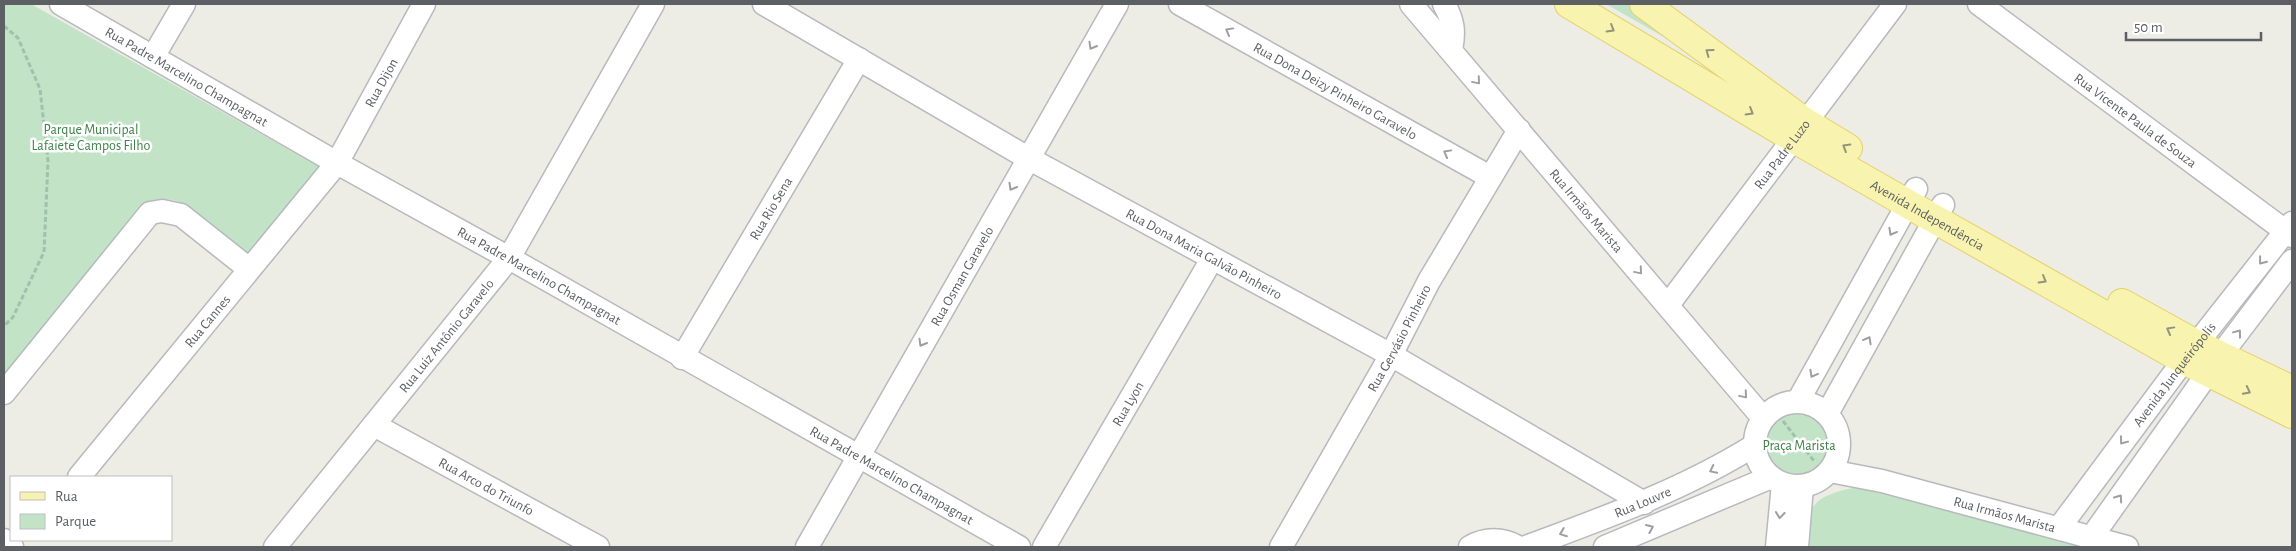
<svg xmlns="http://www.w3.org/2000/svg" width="2296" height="551" font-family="'Alegreya Sans',sans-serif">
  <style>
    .park { fill: #c3e3c7 }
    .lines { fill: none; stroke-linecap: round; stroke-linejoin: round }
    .minor-casing { stroke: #b7b9bd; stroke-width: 25 }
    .major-casing { stroke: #e5d067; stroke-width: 30 }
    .path { stroke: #9dc3ac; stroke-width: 3; stroke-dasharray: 5 2.5; stroke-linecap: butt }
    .minor { stroke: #fff; stroke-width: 22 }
    .major { stroke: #f8f4af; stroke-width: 28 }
    .oneway { stroke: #93937e }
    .oneway2 { stroke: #9d9fa2 }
    .labels { text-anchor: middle; stroke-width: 5; stroke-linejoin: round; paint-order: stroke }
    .street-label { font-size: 14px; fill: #5c5f64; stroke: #fff }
    .park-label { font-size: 14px; fill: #3d8248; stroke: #fff }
  </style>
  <rect width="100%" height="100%" fill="#edede5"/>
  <!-- park -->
  <path class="park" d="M4,4h27l287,162 1,7 -69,81 -9,-2c-16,-13 -41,-39 -57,-48 -12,-7 -27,-5 -39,0l-141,176z
    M1606,4h25l63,50z
    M1763 445a35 35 0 1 1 70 0a35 35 0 1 1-70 0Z
    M1863,486l234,61h-291c1,-10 0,-26 5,-36 6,-17 36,-22 52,-25z"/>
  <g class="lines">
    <defs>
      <g id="minor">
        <path id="s1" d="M61,4l276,159 172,95 510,289"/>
        <path id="s2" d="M764,4l264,154 363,197 253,148"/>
        <path id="s3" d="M1180,4l310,173"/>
        <path id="s4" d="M1411,4l352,414"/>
        <path d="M1444,4c9,16 11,27 7,46"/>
        <path id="s5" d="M1979,4l313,232"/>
        <path d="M153,57l31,-53"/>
        <path id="s6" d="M1668,305l227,-301"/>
        <path id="s7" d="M682,358l177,-299"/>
        <path d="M4,393l146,-180 12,-2 19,4 68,54"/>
        <path d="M1798,401l118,-212"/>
        <circle cx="1797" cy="444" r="42"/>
        <path d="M1827,414l116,-209"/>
        <path id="s8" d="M374,425l224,122"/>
        <path id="s9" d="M1830,471l52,10 245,66"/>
        <path id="s10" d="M79,477l258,-314 87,-159"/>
        <path id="s11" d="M2059,528l125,-168 108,-137"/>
        <path d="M2091,538l129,-182 72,-95"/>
        <path d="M4,540l8,7"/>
        <path id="s12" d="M275,547l234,-289 144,-254"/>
        <path id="s13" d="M807,547l310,-543"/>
        <path id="s14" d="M1044,547l168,-288"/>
        <path id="s15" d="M1281,547l110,-192 38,-74 90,-151"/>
        <path d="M1470,547c15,-9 32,-9 48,0"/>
        <path id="s16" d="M1526,547c78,-29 157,-57 229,-102"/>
        <path d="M1605,547l166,-70"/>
        <path d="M1777,547l6,-63"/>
        <path d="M1797,547l5,-61"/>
      </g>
      <g id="major">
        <path id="s17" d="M1569,4l224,134 115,66 276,156 108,54"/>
        <path d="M1644,4l161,118 43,26"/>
        <path d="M2122,303l74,41 96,46"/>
      </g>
    </defs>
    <!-- minor casing -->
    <use href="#minor" class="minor-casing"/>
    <!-- major casing -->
    <use href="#major" class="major-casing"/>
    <!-- path -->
    <path class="path" d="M4,26l14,12 22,51 8,72 -4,91 -31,65 -9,9
      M1783,421l31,40"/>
    <!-- minor -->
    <use href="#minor" class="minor"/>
    <!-- major -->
    <use href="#major" class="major"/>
  </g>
  <!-- one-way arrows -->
  <defs><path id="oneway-chevron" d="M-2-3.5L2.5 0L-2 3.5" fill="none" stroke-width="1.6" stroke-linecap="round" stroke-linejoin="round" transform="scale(1.25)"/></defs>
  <g class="oneway">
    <use href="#oneway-chevron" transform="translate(1611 29) rotate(31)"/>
    <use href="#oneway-chevron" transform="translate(1709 52) rotate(-144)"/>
    <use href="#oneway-chevron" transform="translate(1750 112) rotate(31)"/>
    <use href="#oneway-chevron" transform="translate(1846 147) rotate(-149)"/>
    <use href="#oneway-chevron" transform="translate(2043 280) rotate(30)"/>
    <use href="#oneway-chevron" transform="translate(2170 330) rotate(-151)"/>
    <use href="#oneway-chevron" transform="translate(2247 391) rotate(27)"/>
  </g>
  <g class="oneway2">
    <use href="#oneway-chevron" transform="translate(1229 31) rotate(-151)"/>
    <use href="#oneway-chevron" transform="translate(1092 46) rotate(120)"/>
    <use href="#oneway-chevron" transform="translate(1477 81) rotate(50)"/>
    <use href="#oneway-chevron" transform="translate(1447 153) rotate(-151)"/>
    <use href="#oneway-chevron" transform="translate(1012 187) rotate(120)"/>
    <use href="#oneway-chevron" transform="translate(1892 232) rotate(119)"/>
    <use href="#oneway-chevron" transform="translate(2262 261) rotate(128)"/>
    <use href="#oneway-chevron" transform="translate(1639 271) rotate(50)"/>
    <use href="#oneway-chevron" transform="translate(2238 333) rotate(-53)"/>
    <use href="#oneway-chevron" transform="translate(1868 340) rotate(-61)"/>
    <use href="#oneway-chevron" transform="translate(922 343) rotate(120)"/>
    <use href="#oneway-chevron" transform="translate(1813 374) rotate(119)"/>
    <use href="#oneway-chevron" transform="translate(1744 395) rotate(50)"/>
    <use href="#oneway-chevron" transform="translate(2123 441) rotate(127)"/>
    <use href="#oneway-chevron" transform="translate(1713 470) rotate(154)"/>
    <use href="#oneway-chevron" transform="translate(2119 498) rotate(-55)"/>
    <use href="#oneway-chevron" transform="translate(1780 515) rotate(96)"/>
    <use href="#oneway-chevron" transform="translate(1650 528) rotate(-23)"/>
    <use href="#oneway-chevron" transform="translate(1563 533) rotate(159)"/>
  </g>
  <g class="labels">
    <!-- street labels -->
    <g class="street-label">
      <text dy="5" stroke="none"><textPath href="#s1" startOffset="145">Rua Padre Marcelino Champagnat</textPath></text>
      <text dy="5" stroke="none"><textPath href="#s10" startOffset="498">Rua Dijon</textPath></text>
      <text dy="5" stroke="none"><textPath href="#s3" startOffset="178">Rua Dona Deizy Pinheiro Garavelo</textPath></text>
      <text dy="5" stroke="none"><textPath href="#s5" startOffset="195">Rua Vicente Paula de Souza</textPath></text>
      <text dy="5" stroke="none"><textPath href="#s6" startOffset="189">Rua Padre Luzo</textPath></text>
      <text dy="5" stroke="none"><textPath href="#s7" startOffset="174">Rua Rio Sena</textPath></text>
      <text dy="5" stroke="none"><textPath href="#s4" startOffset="271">Rua Irmãos Marista</textPath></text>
      <text dy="5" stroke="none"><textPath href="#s17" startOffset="416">Avenida Independência</textPath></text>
      <text dy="5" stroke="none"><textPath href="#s2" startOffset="506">Rua Dona Maria Galvão Pinheiro</textPath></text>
      <text dy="5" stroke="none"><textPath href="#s13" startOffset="312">Rua Osman Garavelo</textPath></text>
      <text dy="5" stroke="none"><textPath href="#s1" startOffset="550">Rua Padre Marcelino Champagnat</textPath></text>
      <text dy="5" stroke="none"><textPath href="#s10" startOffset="202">Rua Cannes</textPath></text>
      <text dy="5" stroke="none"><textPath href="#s12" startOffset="272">Rua Luiz Antônio Garavelo</textPath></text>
      <text dy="5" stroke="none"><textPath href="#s15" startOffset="240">Rua Gervásio Pinheiro</textPath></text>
      <text dy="5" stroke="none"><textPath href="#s11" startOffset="192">Avenida Junqueirópolis</textPath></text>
      <text dy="5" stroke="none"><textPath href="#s14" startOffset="166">Rua Lyon</textPath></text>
      <text dy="5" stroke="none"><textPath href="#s1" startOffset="955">Rua Padre Marcelino Champagnat</textPath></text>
      <text dy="5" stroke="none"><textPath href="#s8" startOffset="128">Rua Arco do Triunfo</textPath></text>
      <text dy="5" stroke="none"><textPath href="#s16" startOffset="125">Rua Louvre</textPath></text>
      <text dy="5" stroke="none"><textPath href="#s9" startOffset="180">Rua Irmãos Marista</textPath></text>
    </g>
    <!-- park labels -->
    <g class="park-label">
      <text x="91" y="134">Parque Municipal<tspan x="91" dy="16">Lafaiete Campos Filho</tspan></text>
      <text x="1799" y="450">Praça Marista</text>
    </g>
  </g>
  <!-- border -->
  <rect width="2296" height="551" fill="none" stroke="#5c5f64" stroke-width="10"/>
  <!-- legend -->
  <rect x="10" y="476" width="162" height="65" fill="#ffffff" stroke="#bebfc1"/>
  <rect x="20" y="492" width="25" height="8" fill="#f8f4af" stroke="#bebfc1"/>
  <text x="55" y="501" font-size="15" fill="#5c5f64">Rua</text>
  <rect x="20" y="514" width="25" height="15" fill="#c3e3c7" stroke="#bebfc1"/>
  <text x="55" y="526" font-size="15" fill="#5c5f64">Parque</text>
  <!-- scale -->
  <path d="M2126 32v8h135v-8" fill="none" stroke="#5c5f64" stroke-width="2.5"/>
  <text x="2134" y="32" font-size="15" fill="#5c5f64" stroke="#ffffff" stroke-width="4" paint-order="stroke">50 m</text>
</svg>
